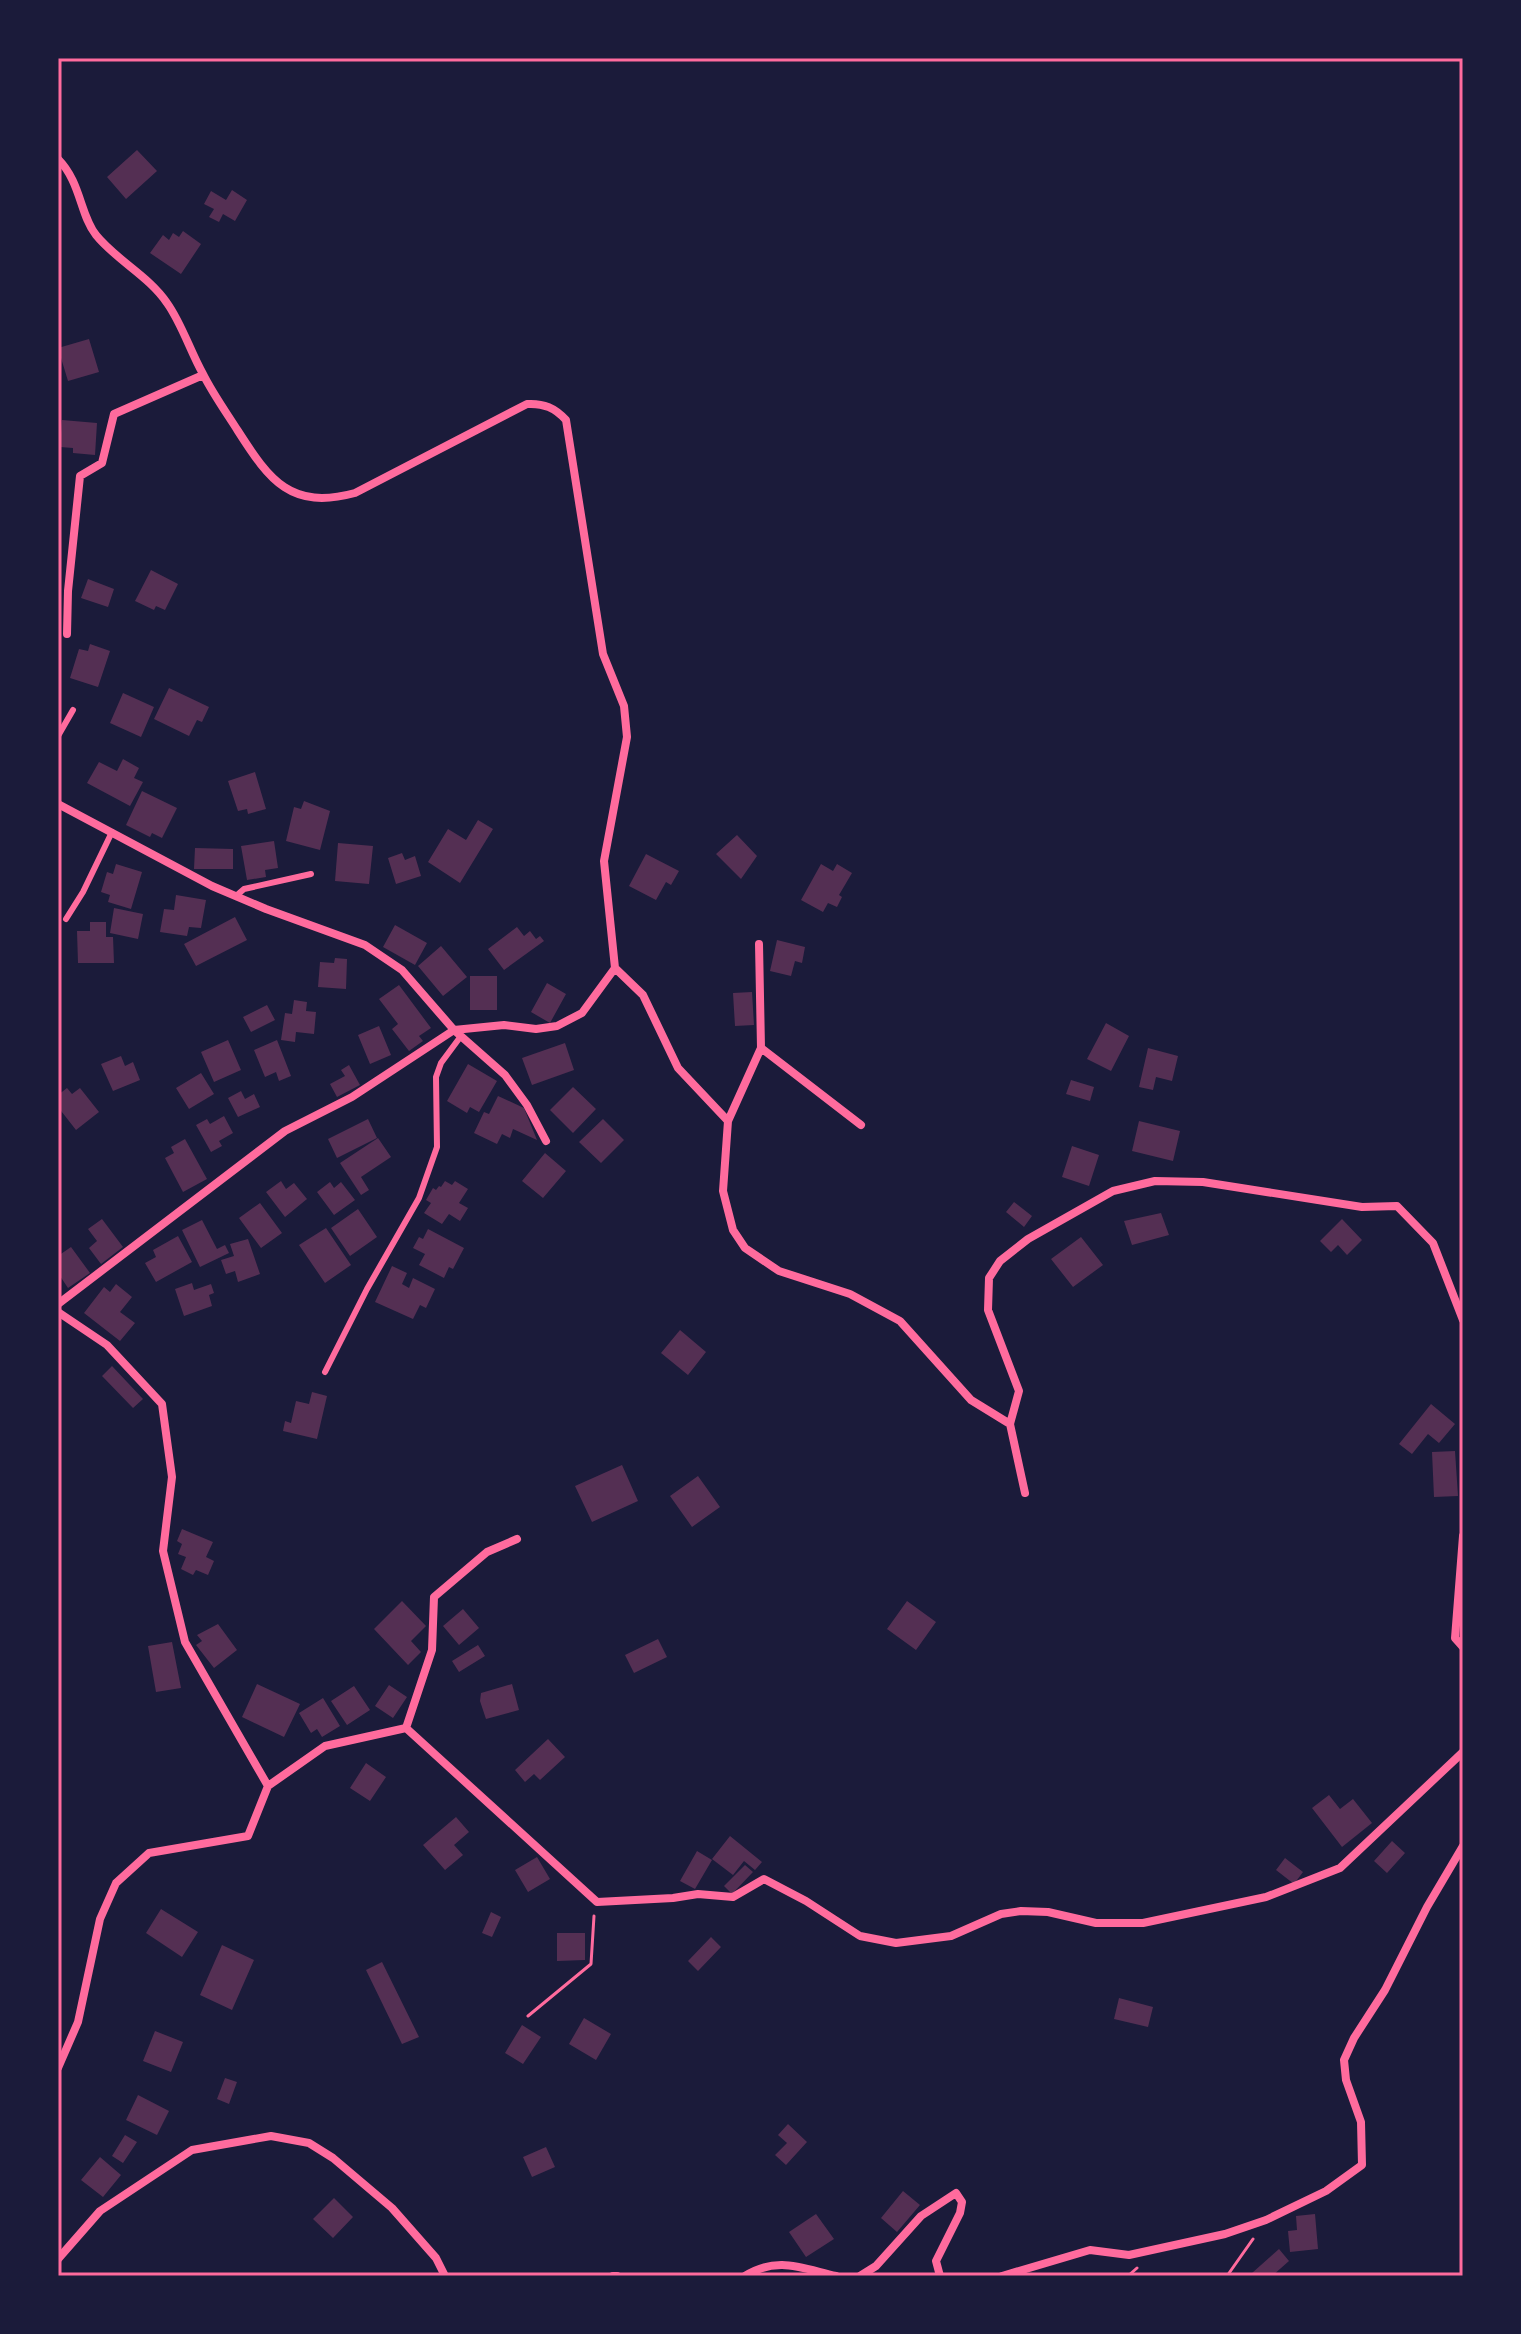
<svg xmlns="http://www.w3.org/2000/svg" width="1521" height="2334" font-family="'Source Sans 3',sans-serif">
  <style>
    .building { fill: #542f53 }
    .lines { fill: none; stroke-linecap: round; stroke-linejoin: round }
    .path { stroke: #ff6b9d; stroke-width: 3 }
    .service { stroke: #ff6b9d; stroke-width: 6 }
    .minor { stroke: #ff6b9d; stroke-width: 8 }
    .neatline { fill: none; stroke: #ff6b9d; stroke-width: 3 }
  </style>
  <rect width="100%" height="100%" fill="#1b1b3a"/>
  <!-- building -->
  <path class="building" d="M137,150l20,21 -31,28 -19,-22z
    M232,190l15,10 -12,21 -12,-7 -4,8 -10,-5 5,-8 -10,-5 7,-13 15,9z
    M183,231l18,13 -20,30 -31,-21 13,-18 6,5 4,-7 6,4z
    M89,339l10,33 -31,9 -10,-33z
    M62,420l35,3 -2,32 -22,-2v-5l-13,-1z
    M151,570l27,14 -13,26 -9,-4 -2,4 -19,-9z
    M88,579l26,10 -6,18 -27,-9z
    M90,644l20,7 -12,36 -28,-9 9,-29 9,2z
    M169,688l40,19 -7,15 -5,-2 -8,16 -35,-17z
    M123,693l31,14 -13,30 -31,-14z
    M123,759l16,9 -5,10 9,4 -13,24 -43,-23 12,-21 18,9z
    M255,772l11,37 -18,5 -1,-5 -9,2 -10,-30z
    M142,791l35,17 -15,30 -10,-5 -2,4 -24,-12z
    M304,801l26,10 -10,39 -34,-9 8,-34 7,2z
    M478,820l15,9 -33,54 -32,-21 20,-33 18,11z
    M737,835l20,21 -16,23 -25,-25z
    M274,841l4,27 -13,2 1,7 -19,3 -6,-34z
    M338,843l35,3 -4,38 -34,-3z
    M195,848l38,1v20h-39z
    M402,853l3,7 10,-4 6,20 -25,8 -8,-26z
    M646,854l33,17 -8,14 -5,-3 -10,18 -27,-14z
    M116,864l26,8 -11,37 -23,-7 2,-7 -9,-3 6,-20 6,2z
    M821,864l12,7 4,-7 15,9 -13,22 3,2 -5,10 -9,-4 -5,9 -22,-12z
    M176,895l30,5 -5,28 -12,-1 -2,9 -27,-4 4,-23 10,1z
    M114,908l29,6 -5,25 -28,-6z
    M235,917l12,23 -51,26 -12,-22z
    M90,922h16v15h7l1,26h-36l-1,-32h13z
    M395,925l32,18 -12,22 -32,-18z
    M517,927l7,9 6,-5 6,8 4,-3 4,5 -40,29 -16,-21z
    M777,940l28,7 -3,16 -7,-2 -4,15 -21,-5z
    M441,946l26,31 -24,19 -25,-30z
    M335,958l12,1 -1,30 -28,-2 2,-25 14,1z
    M470,976h27v34h-27z
    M547,983l19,11 -16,29 -19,-11z
    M399,985l32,43 -12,8 4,5 -14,10 -17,-22 6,-5 -19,-25z
    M752,992l2,33 -19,1 -2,-33z
    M294,1000l13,2 -1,9 10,1 -2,22 -18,-2 -1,10 -14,-2 4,-27 7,1z
    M267,1005l8,15 -24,12 -8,-15z
    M1106,1023l23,13 -18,35 -24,-12z
    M379,1026l12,29 -21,9 -12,-29z
    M228,1040l13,30 -27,12 -13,-30z
    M277,1040l14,36 -12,5 -3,-9 -11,5 -11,-27z
    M565,1043l9,27 -42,15 -10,-27z
    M1148,1048l30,8 -6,25 -16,-4 -3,13 -14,-3z
    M121,1056l4,10 8,-4 7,18 -27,11 -12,-27z
    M468,1064l29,17 -18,31 -9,-5 -3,6 -20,-12z
    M349,1065l11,20 -23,12 -7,-13 15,-8 -4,-6z
    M201,1073l13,21 -25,15 -13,-21z
    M1071,1080l23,7 -4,14 -24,-7z
    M573,1087l23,22 -23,24 -23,-23z
    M67,1088l5,6 8,-6 19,24 -23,18 -18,-23v-12z
    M241,1091l4,8 9,-5 6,13 -22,10 -10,-19z
    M498,1096l26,12 13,32 -24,-11 -3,9 -8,-4 -5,10 -23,-11 10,-21 5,2z
    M224,1116l9,17 -14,8 3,5 -11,6 -15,-27 11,-6 3,5z
    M368,1119l9,19 -40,20 -9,-19z
    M603,1119l21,21 -23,23 -22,-21z
    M1139,1121l41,10 -7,30 -41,-10z
    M378,1138l13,19 -30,20 8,13 -8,5 -21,-32z
    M185,1139l22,40 -24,13 -18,-34 9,-5 -3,-6z
    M1072,1146l27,9 -10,31 -27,-9z
    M545,1153l21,18 -23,27 -21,-17z
    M281,1181l5,8 8,-6 13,16 -22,18 -19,-25z
    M445,1181l7,4 3,-4 13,8 -9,14 9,5 -8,13 -11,-7 -7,10 -18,-11 7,-10 -5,-3 7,-12 3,2 3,-4 2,1z
    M330,1182l4,6 7,-6 14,18 -21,15 -17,-23z
    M1014,1202l18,14 -8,11 -18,-15z
    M260,1203l22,30 -21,15 -22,-30z
    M358,1209l19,28 -27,19 -19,-28z
    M1161,1213l8,22 -37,10 -8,-24z
    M102,1219l21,28 -22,17 -12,-16 8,-7 -9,-12z
    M1342,1219l20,21 -15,15 -9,-10 -7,7 -11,-11z
    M202,1220l15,29 8,-4 4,8 -29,14 -18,-37z
    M326,1228l25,37 -26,18 -26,-38z
    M428,1229l36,19 -11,21 -4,-2 -5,11 -25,-13 6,-11 -12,-6 6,-11 4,2z
    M178,1236l14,26 -36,20 -11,-19 11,-6 -3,-7z
    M1081,1237l22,28 -30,22 -22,-28z
    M248,1239l12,35 -22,8 -3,-11 -9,3 -5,-14 13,-4 -4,-12z
    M71,1247l19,26 -22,15 -10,-15v-17z
    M392,1266l15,7 -5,11 7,4 4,-10 22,11 -9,19 -6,-3 -7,14 -38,-17z
    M192,1283l2,7 17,-6 3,9 -5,2 3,11 -28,10 -9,-27z
    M116,1284l16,13 -12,15 15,11 -15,18 -36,-28 20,-26 6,5z
    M680,1330l26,22 -18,23 -27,-22z
    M112,1366l31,33 -10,9 -31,-32z
    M312,1392l15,4 -10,43 -34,-8 2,-10 6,2 5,-22 13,3z
    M1431,1404l24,20 -16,19 -11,-9 -16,20 -13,-10z
    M1455,1451l3,45 -24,1 -2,-45z
    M622,1465l16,36 -46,21 -17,-36z
    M698,1476l22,31 -28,20 -22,-31z
    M182,1529l31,13 -7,15 8,4 -6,14 -12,-5 -3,5 -12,-6 5,-12 -8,-3 4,-10 -5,-3z
    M402,1601l24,25 -15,15 10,11 -13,13 -34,-36z
    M907,1601l29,21 -20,28 -29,-21z
    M463,1609l16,19 -20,17 -16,-19z
    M218,1624l19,26 -23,18 -18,-23 6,-4 -5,-6z
    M658,1639l9,18 -33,16 -9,-18z
    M172,1642l9,46 -25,4 -8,-46z
    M478,1645l7,11 -26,16 -7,-11z
    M257,1684l43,20 -16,33 -42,-20z
    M512,1684l7,26 -33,9 -6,-18 1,-8z
    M389,1685l18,12 -14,21 -18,-12z
    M354,1686l16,24 -23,15 -16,-24z
    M323,1698l17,28 -18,11 -5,-8 -6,4 -12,-20z
    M548,1739l17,18 -25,23 -6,-6 -9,8 -10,-12z
    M366,1763l20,14 -16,24 -20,-13z
    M1329,1795l11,14 13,-10 19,24 -30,24 -30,-39z
    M456,1817l13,15 -15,13 9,10 -18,15 -22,-25z
    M730,1836l32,26 -7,8 -11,-9 -11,14 -21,-16z
    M1392,1841l13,12 -18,20 -13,-12z
    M697,1851l15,9 -17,29 -15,-8z
    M537,1857l13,22 -22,13 -13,-22z
    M1285,1858l18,14 -9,12 -18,-14z
    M745,1865l8,7 -21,22 -8,-8z
    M161,1909l37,23 -16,25 -36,-24z
    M491,1912l10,5 -9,20 -10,-4z
    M557,1933h28v27l-28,1z
    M711,1937l10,10 -23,24 -10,-10z
    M222,1945l32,15 -22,50 -32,-15z
    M382,1962l37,75 -17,7 -36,-74z
    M1119,1998l34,9 -5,20 -34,-8z
    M584,2018l27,16 -15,26 -27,-16z
    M522,2025l19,12 -18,27 -18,-11z
    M155,2031l28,11 -12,30 -28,-11z
    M225,2078l12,4 -8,22 -12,-5z
    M138,2095l31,16 -12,24 -31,-15z
    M788,2124l19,18 -21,23 -11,-10 12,-12 -9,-8z
    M125,2135l12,7 -14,21 -11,-7z
    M546,2147l9,20 -23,10 -9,-20z
    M100,2157l21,18 -18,22 -22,-17z
    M903,2191l17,14 -23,27 -16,-14z
    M334,2198l19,19 -20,21 -20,-19z
    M816,2214l18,25 -28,18 -17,-25z
    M1315,2214l3,35 -28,3 -2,-21 9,-1 -1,-14z
    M1279,2249l10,12 -17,15h-17l-3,-3z"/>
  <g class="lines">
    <!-- path -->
    <path class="path" d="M528,2016l63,-52 3,-48
      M1128,2276l9,-8
      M1227,2276l26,-37"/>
    <!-- service -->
    <path class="service" d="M58,736l15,-26
      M236,896l8,-7 67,-15
      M66,919l17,-27 29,-60
      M325,1372l42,-83 52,-91 18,-51 -1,-70 5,-14 20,-27"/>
    <!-- minor -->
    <path class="minor" d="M58,159c23,23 22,56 38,76 20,25 53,41 71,68 15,21 23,48 36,71 10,20 23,38 35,57 32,50 53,79 117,62l172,-89c17,-1 28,4 39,16l37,234 21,52 3,31 -23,124 11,107 28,27 35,73 50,53
      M67,634l1,-43 12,-115 22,-13 12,-49 89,-39
      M58,804l154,82 54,23 99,36 37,25 52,60 51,45 22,30 19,36
      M759,944l2,104 100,77
      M761,1048l-33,73 -5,70 10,39 12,18 34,23 71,23 50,27 71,79 39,24
      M58,1304l227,-173 67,-34 102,-67 50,-5 32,4 21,-3 25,-13 33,-45
      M58,1312l49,33 55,59 10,73 -9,74 22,91 83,144
      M1025,1493l-15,-69 9,-33 -31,-81 1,-32 11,-17 28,-22 85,-48 42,-10 48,1 159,25 35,-1 36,37 30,77
      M1463,1536l-8,102 8,9
      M406,1728l26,-78 2,-53 53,-45 30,-13
      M58,2068l20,-46 22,-103 16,-36 33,-30 99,-17 20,-50 57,-40 81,-18 191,174 76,-4 25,-4 35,3 31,-18 42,22 54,35 36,7 55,-7 50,-22 20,-3 27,1 48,11h47l123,-26 74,-29 123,-116
      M58,2259l42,-48 92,-61 79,-14 38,7 24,15 59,50 44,50 9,18
      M613,2276h4
      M745,2276c32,-20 56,-8 91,0
      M860,2276l16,-10 45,-50 35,-23 6,9 -2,11 -24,48 4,15
      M1002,2276l88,-26 39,5 96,-21 41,-14 60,-29 36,-26 -1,-43 -15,-42 -2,-20 10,-22 31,-48 42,-83 36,-61"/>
  </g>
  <!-- border -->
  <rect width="1521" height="2334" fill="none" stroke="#1b1b3a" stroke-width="120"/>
  <rect x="60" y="60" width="1401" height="2214" class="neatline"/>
</svg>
